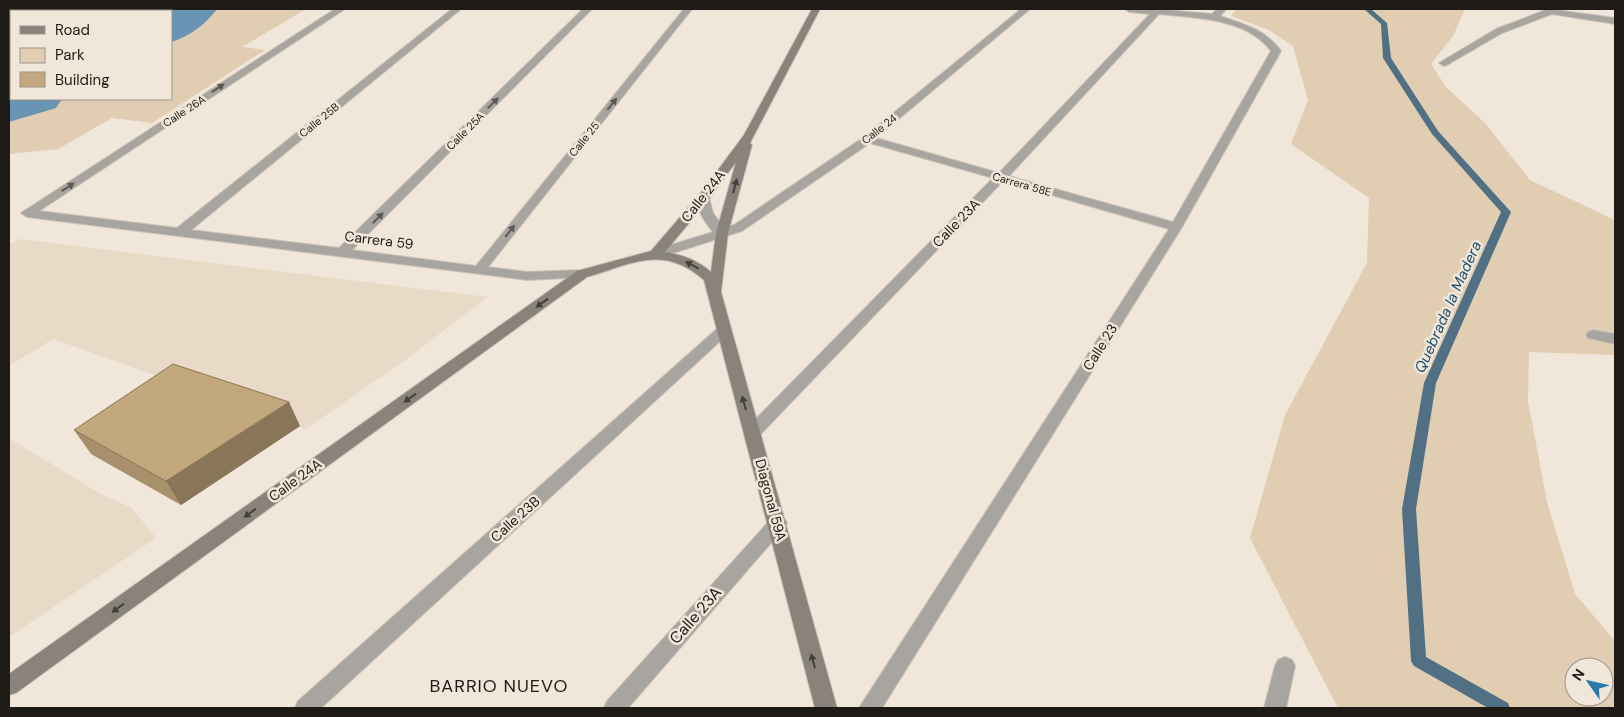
<svg xmlns="http://www.w3.org/2000/svg" width="1624" height="717" font-family="'DM Sans',sans-serif">
  <style>
    .built { fill: #e8dac7 }
    .green { fill: #e0cdb2; fill-rule: evenodd }
    .lines { fill: none; stroke-linecap: round; stroke-linejoin: round }
    .stream { fill: #527084; fill-rule: evenodd }
    .river { fill: #6994b3; fill-rule: evenodd }
    .street-casing { stroke: #cac2b7; stroke-width: 2 }
    .secondary-casing { stroke: #cac2b7; stroke-width: 2 }
    .street { fill: #a8a49f; fill-rule: evenodd }
    .secondary { fill: #89837b; fill-rule: evenodd }
    .wall { fill: #a9906c }
    .shaded-wall { fill: #897658 }
    .building { fill: #c4a87d; stroke: #897658 }
    .oneway { fill: #5c5954 }
    .oneway2 { fill: #433f39 }
    .labels { text-anchor: middle; stroke-width: 5; stroke-linejoin: round; paint-order: stroke }
    .far-street-label { font-size: 11px; fill: #1e1b16; stroke: #f0e7da }
    .street-label { font-size: 14px; fill: #1e1b16; stroke: #f0e7da }
    .water-label { font-size: 15px; font-style: italic; fill: #1a4e6e; stroke: #f0e7da }
    .near-street-label { font-size: 16px; fill: #1e1b16; stroke: #f0e7da }
    .near-neighbourhood-label { font-size: 18px; letter-spacing: 1px; fill: #1e1b16; stroke: #f0e7da }
  </style>
  <rect width="100%" height="100%" fill="#f0e7da"/>
  <!-- built -->
  <path class="built" d="M20,239l468,58 -84,64 -98,68 -253,-90 -44,27v-122z
    M9,438l92,56 31,14 24,30 -147,99z"/>
  <!-- green -->
  <path class="green" d="M28,9h278l-64,38 23,3 -113,73 -40,-5 -54,31 -49,5v-133l2,-2v80h160v-88h-147z
    M1236,9h229l-12,27 -22,28 15,23 40,37 44,56 85,40v135l-86,-3 -1,49 19,101 28,92 40,47v67h-277l-88,-170 35,-123 82,-152 2,-65 -78,-54 17,-44 -15,-54 -24,-16 -38,-14zM1574,667h30v30h-30z"/>
  <g class="lines">
    <!-- stream -->
    <path class="stream" d="M1364,9h7l16,14 4,35 47,73 73,81 -75,171 -20,126 10,148 82,46 2,5h-22l-74,-42 -3,-5 -9,-152 22,-126 77,-171 -69,-78 -49,-76 -2,-34z"/>
    <!-- river -->
    <path class="river" d="M175,9h42c-11,15 -28,28 -46,33v-31z
      M11,93v6h51l-6,9 -47,14v-28z"/>
    <defs>
      <path id="street" d="M335,9h10l-306,202 138,17 275,-219h9l-270,221 148,18 244,-239h9l-240,241 124,16 208,-257h8l-204,258 39,5 55,-2 7,4 -2,3 -60,3 -500,-63 -6,-4z
        M1021,9h9l-154,129 123,35 151,-159 -21,-2 -4,-3h29l58,5 5,-5h9l-6,7c24,8 46,14 61,35l-99,176 -300,481h-23l310,-479 -166,-48 -244,255 -6,2 -6,-2 -2,-4 2,-4 246,-250 -123,-35 -128,88 -81,26 -5,1 -7,-4 2,-3 62,-19c-8,-10 -20,-25 -13,-38h8l5,19 11,15 10,-3 130,-88zM1159,14c36,4 88,4 112,37l-98,171 -164,-46z
        M1548,9l67,9v6l-63,-10 -50,19 -55,32 -3,1 -5,-3 57,-34z
        M724,326l5,1 2,3 -2,3 -408,375h-26l3,-7 421,-374z
        M1593,330l22,4v10l-27,-6 -2,-3 2,-3z
        M778,516l6,2 3,5 -3,5 -156,180h-24l3,-7 165,-183z
        M1285,657l7,3 3,6 -9,42h-22l11,-42 3,-6z"/>
      <path id="secondary" d="M812,9h8l-70,134 2,2 -24,88 -7,59 116,416h-22l-111,-428c-42,-36 -71,-16 -117,-3l-571,416 -7,2v-21l568,-403 74,-20 49,-57 44,-59zM736,162l-20,71 -5,39c-14,-12 -28,-17 -46,-20l43,-52z"/>
    </defs>
    <!-- street casing -->
    <use href="#street" class="street-casing"/>
    <!-- secondary casing -->
    <use href="#secondary" class="secondary-casing"/>
    <!-- street -->
    <use href="#street" class="street"/>
    <!-- secondary -->
    <use href="#secondary" class="secondary"/>
  </g>
  <!-- wall -->
  <path class="wall" d="M300,426l-119,79 -90,-51 -17,-24z"/>
  <!-- shaded-wall -->
  <path class="shaded-wall" d="M289,402l11,24 -119,79 -15,-24z"/>
  <!-- building -->
  <path class="building" d="M173,364l116,38 -123,79 -92,-51z"/>
  <!-- one-way arrows -->
  <defs><path id="oneway-solid" d="M-6-.8H1V-3.2L6.5 0L1 3.2V.8H-6Z" transform="scale(1.25)"/></defs>
  <g class="oneway">
    <use href="#oneway-solid" transform="translate(218 88) rotate(-33)"/>
    <use href="#oneway-solid" transform="translate(493 103) rotate(-45)"/>
    <use href="#oneway-solid" transform="translate(612 104) rotate(-51)"/>
    <use href="#oneway-solid" transform="translate(68 187) rotate(-33)"/>
    <use href="#oneway-solid" transform="translate(378 218) rotate(-45)"/>
    <use href="#oneway-solid" transform="translate(510 231) rotate(-51)"/>
  </g>
  <g class="oneway2">
    <use href="#oneway-solid" transform="translate(735 186) rotate(-75)"/>
    <use href="#oneway-solid" transform="translate(692 265) rotate(-152)"/>
    <use href="#oneway-solid" transform="translate(542 303) rotate(144)"/>
    <use href="#oneway-solid" transform="translate(410 398) rotate(144)"/>
    <use href="#oneway-solid" transform="translate(744 403) rotate(-105)"/>
    <use href="#oneway-solid" transform="translate(250 513) rotate(144)"/>
    <use href="#oneway-solid" transform="translate(118 608) rotate(144)"/>
    <use href="#oneway-solid" transform="translate(813 661) rotate(-105)"/>
  </g>
  <g class="labels">
    <!-- far-street labels -->
    <g class="far-street-label">
      <text transform="translate(184 111) rotate(-33)" y="4">Calle 26A</text>
      <text transform="translate(319 120) rotate(-39)" y="4">Calle 25B</text>
      <text transform="translate(879 129) rotate(-38)" y="4">Calle 24</text>
      <text transform="translate(465 131) rotate(-45)" y="4">Calle 25A</text>
      <text transform="translate(584 139) rotate(-51)" y="4">Calle 25</text>
      <text transform="translate(1022 184) rotate(16)" y="4">Carrera 58E</text>
    </g>
    <!-- street labels -->
    <g class="street-label">
      <text transform="translate(703 196) rotate(-52)" y="5">Calle 24A</text>
      <text transform="translate(956 223) rotate(-46)" y="5">Calle 23A</text>
      <text transform="translate(379 240) rotate(7)" y="5">Carrera 59</text>
      <text transform="translate(1100 347) rotate(-58)" y="5">Calle 23</text>
      <text transform="translate(295 480) rotate(-36)" y="5">Calle 24A</text>
      <text transform="translate(771 500) rotate(75)" y="5">Diagonal 59A</text>
      <text transform="translate(515 519) rotate(-42)" y="5">Calle 23B</text>
    </g>
    <!-- water labels -->
    <g class="water-label">
      <text transform="translate(1448 307) rotate(-66)" y="5">Quebrada la Madera</text>
    </g>
    <!-- near-street labels -->
    <g class="near-street-label">
      <text transform="translate(695 615) rotate(-49)" y="6">Calle 23A</text>
    </g>
    <!-- near-neighbourhood labels -->
    <g class="near-neighbourhood-label">
      <text x="499" y="692">BARRIO NUEVO</text>
    </g>
  </g>
  <!-- border -->
  <rect width="1624" height="717" fill="none" stroke="#1e1b16" stroke-width="20"/>
  <!-- legend -->
  <rect x="10" y="10" width="162" height="90" fill="#f0e7da" stroke="#9c958c"/>
  <rect x="20" y="26" width="25" height="8" fill="#89837b" stroke="#9c958c"/>
  <text x="55" y="35" font-size="15" fill="#1e1b16">Road</text>
  <rect x="20" y="48" width="25" height="15" fill="#e0cdb2" stroke="#9c958c"/>
  <text x="55" y="60" font-size="15" fill="#1e1b16">Park</text>
  <rect x="20" y="72" width="25" height="15" fill="#c4a87d" stroke="#9c958c"/>
  <text x="55" y="85" font-size="15" fill="#1e1b16">Building</text>
  <!-- north arrow -->
  <g transform="translate(1589 682) rotate(304)"><circle r="24" fill="#f0e7da" stroke="#9c958c"/>
  <path d="M0-4L9 19L0 12L-9 19Z" fill="#2a79ab"/>
  <text y="-8" font-size="14" font-weight="bold" text-anchor="middle" fill="#1e1b16">N</text>
  </g>
</svg>
